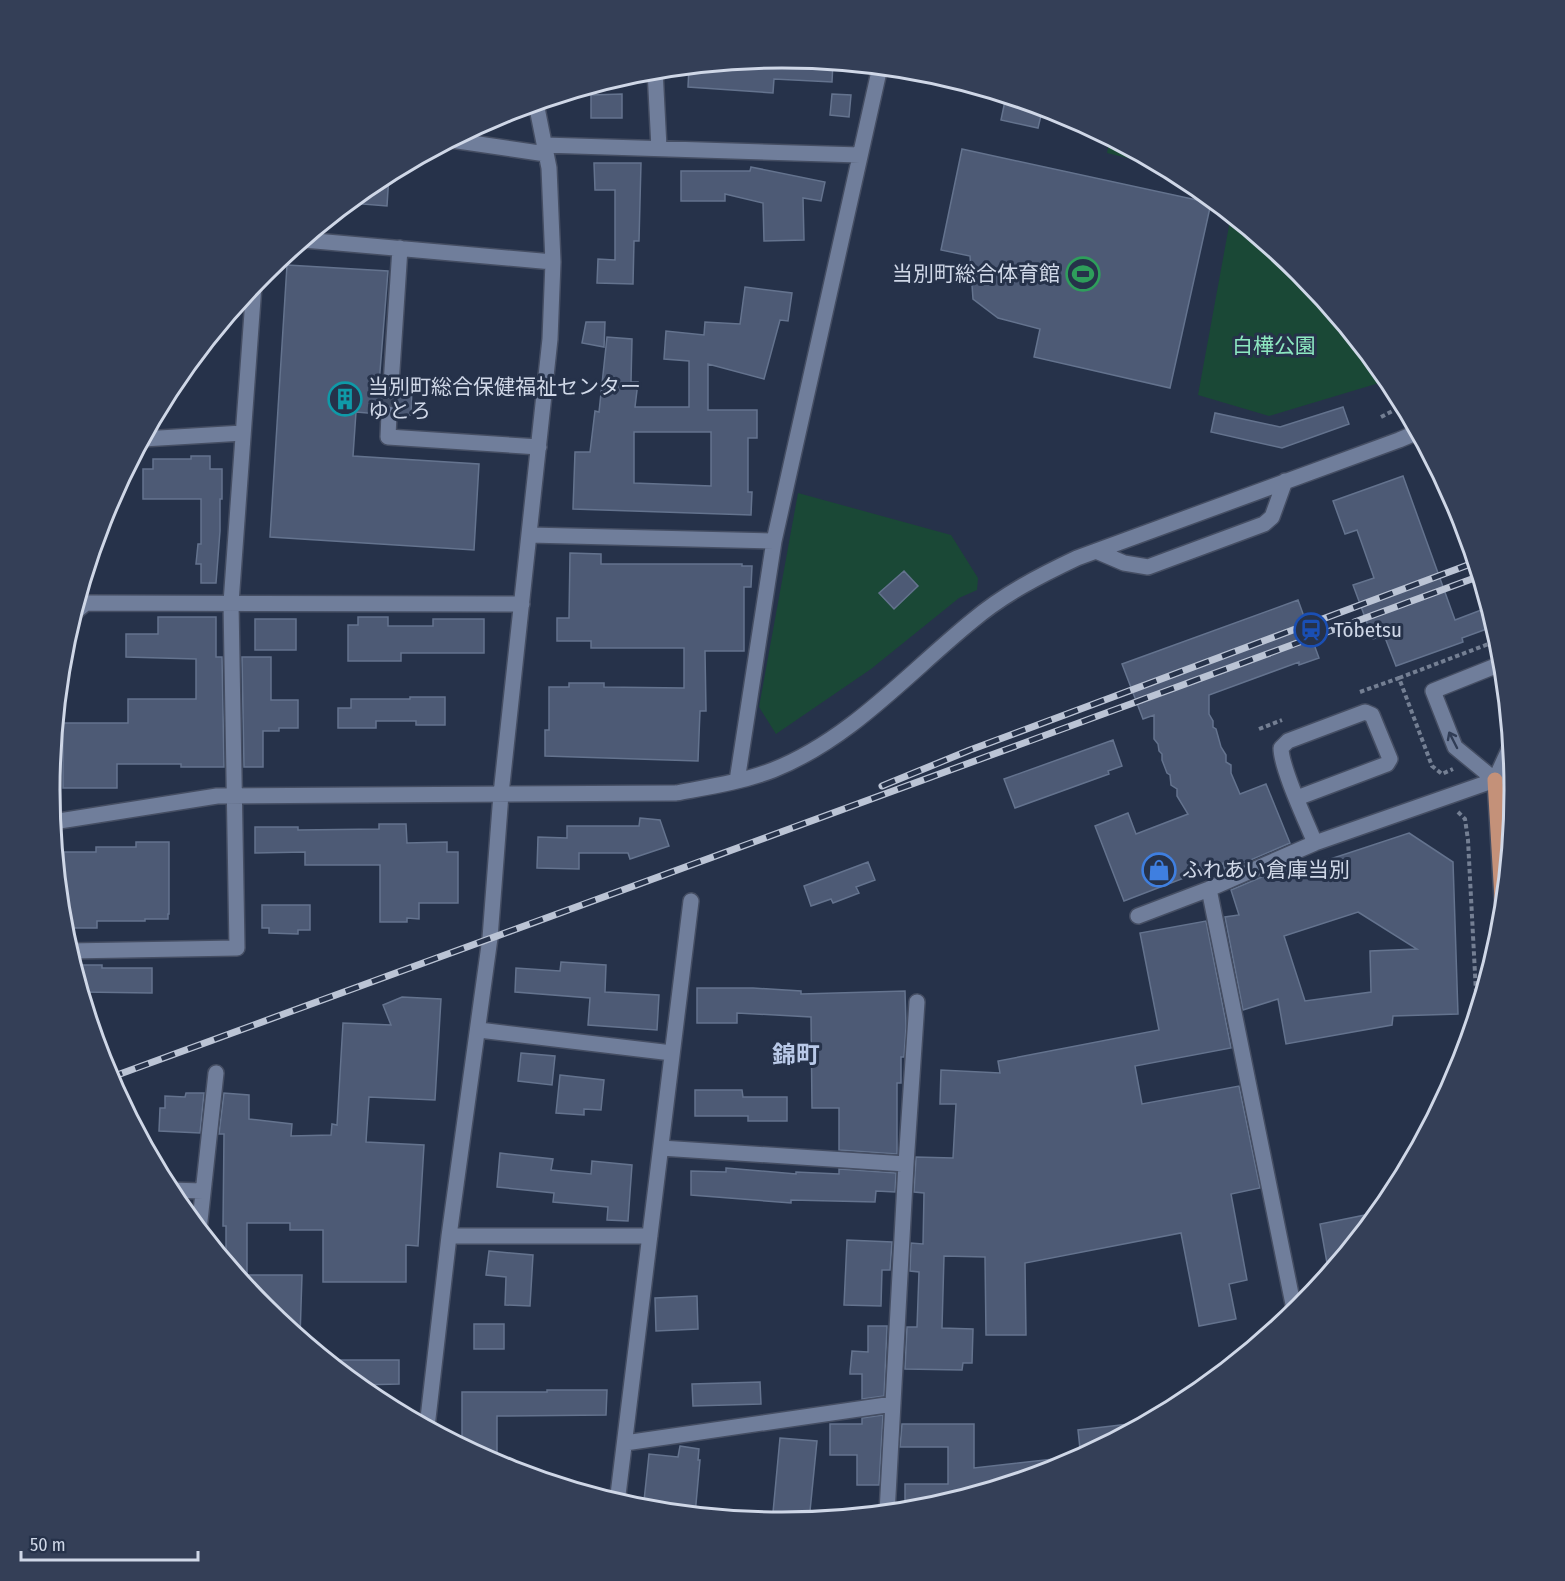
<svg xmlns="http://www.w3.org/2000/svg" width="1565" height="1581" font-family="'Fira Sans Condensed','Noto Sans JP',sans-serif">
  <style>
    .green { fill: #1a4836 }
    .building { fill: #4d5a75; stroke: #64738e; stroke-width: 1.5; fill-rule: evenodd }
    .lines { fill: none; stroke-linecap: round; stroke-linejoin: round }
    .minor-tunnel { stroke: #3f4b62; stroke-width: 15; stroke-dasharray: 15 8; stroke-linecap: butt }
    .minor-casing { stroke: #454e63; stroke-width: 18 }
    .major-casing { stroke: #454e63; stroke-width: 18 }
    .path { stroke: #747f93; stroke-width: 4; stroke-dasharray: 4.5 3; stroke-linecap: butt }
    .minor { stroke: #707e9b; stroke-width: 15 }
    .major { stroke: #c49179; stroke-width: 15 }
    .rail-casing { stroke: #bbc4d5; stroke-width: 7 }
    .rail { stroke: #26324a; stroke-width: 4.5; stroke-dasharray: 14; stroke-linecap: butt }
    .oneway { stroke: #313d56 }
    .labels { text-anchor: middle; stroke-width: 6; stroke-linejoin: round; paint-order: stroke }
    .poi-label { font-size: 21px; fill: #cfd7e7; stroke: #26324a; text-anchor: start }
    .park-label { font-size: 21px; fill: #8de8c1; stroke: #26324a }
    .quarter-label { font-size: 24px; font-weight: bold; fill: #b9c9e8; stroke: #26324a }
    .rim { fill: none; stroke: #cfd7e7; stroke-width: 3 }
  </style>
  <rect width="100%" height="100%" fill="#26324a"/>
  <!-- green -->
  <path class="green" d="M1110,138l54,29 -57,-14z
    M1231,215l70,57 88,108 -120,36 -71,-21z
    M798,493l153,42 27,43 -1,12 -18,8 -88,71 -95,65 -17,-27z"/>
  <!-- building -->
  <path class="building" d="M783,58l50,4 -1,20 -58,-3 -1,14 -85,-6 1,-20z
    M622,94v24h-31v-23z
    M832,94l19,1 -2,22 -19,-2z
    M1006,96l37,11 -5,21 -37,-8z
    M962,149l249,54 -41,185 -136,-31 6,-28 -42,-11 -25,-19 -3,-43 -29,-6z
    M594,163h47l-2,78h-5l-1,43 -36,-1 1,-24 17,1v-70h-20z
    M751,167l74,15 -4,19 -18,-3 1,42 -40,1 -1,-38 -38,-9v7h-44v-30h69z
    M389,174l-2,32 -38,-3 27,-22z
    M287,265l101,6 -9,113h2l4,9 6,2 8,-4 2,-6 11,1 -1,29h-12l-2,-6 -7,-5 -6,2 -5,8 -23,-2 -3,44 126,8 -5,86 -204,-13z
    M745,287l47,6 -4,28 -8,-1 -16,59 -56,-15v46h49v28h-9v54h4l-1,23 -178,-6 2,-57h15l5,-41 4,1 8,-75 25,2 -1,43h7l-3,25h54v-46l-25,-2 2,-28 38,4 1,-13 35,2zM634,432h77v54l-77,-3z
    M586,322h19l-1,25 -22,-4z
    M1343,407l6,17 -67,24 -71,-16 4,-19 65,14z
    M191,456h19v13h12v30h-2v32l-4,52h-15v-19h-5l2,-20h3v-45h-58v-30h10v-10h38z
    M1403,476l52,144 34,-13 6,19 -33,12 1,4 -67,24 -12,-31 -11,4 -20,-54 21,-7 -17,-48 -12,4 -12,-33z
    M570,553l31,1v10h141v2h10l-1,21h-7v64h-39l1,60h-6l-2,50 -153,-5v-26h4v-43h20v-4h35v4l80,1v-40h-93v-7h-34v-23h12z
    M904,571l14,15 -24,23 -15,-16z
    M1298,600l21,58 -20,7v-3l-90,33v19l4,7v6l3,2 5,18 5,8v7l5,3v8l9,21 26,-10 24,59 -65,28 -2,-8 -99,38 -29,-75 33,-13 8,21 52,-20 -11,-18v-7l-6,-4 -1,-10 -3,-2 -5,-13v-6l-3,-3 -1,-7 -4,-5v-24l-11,4 -21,-55z
    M158,617h58v40h6l2,110h-43v-3h-64v24h-54v-65h65v-24h68v-40l-70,-2v-23h32z
    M358,617h30v9h45v-7h51v34h-83v8h-53v-36h10z
    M255,619h41v31h-41z
    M242,657h29v43h27v28h-19v3h-16v36h-19z
    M410,697h35v28h-29v-4h-40v7h-38v-20h13v-9h59z
    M1113,740l9,26 -14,5 1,3 -94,34 -11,-29z
    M640,818l20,2 9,26 -39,13 -2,-6h-49v16l-42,-1 1,-31 29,1v-12h72z
    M379,824h27l1,19 40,-1v10h11v51h-39v16l-12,-1v4h-27v-57h-75v-13l-50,1v-26h43v3l81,-1z
    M1409,833l44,29 5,152 -65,2 -1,9 -106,19 -8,-45 -35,11 -18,-93 14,-2 -8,-25 66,-28 3,7zM1358,912l59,37 -47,2 1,41 -66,9 -21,-65z
    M136,842h33v72h-1v5h-23v2h-48v7h-34l-3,-31h4v-45h32v-5h40z
    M868,862l7,18 -19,7 3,6 -26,10 -2,-4 -20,7 -7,-20z
    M262,905h48v25h-12v4l-29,-1v-5h-7z
    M1206,921l25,127 -96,18 7,38 97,-18 21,102 -29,6 16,86 -18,4 7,35 -37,7 -18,-93 -156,30 1,72h-40l-1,-78 -41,-1 -2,72 31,1 -1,34h-9l-1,7 -57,-1 2,-42h10l2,-55 -9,-1 1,-28 12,1 1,-51 -10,-1 2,-35 37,1 3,-54h-16l1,-34 59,3 -2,-12 161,-31 -19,-97z
    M561,962l45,3 -1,27 54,3 -2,35 -69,-5 2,-27 -75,-6 1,-24 44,3z
    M73,965h29v3h50v25l-71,-1z
    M697,988h56l48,3v3l104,-3 1,36 -2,30h-3v26h-4v71l-58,-4v-42h-27l-1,-91 -74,-4v10h-40z
    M402,997l39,2 -6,101 -66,-3 -3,45 58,3 -6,101 -12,-1v37h-83v-52h-33v-7h-43v52h55l-2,63 -36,-30 -38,-45v-37h-3l1,-92h-5l5,-41 25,2v24l43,5 -1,12 40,-1 1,-11 5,1 6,-102 48,2 -8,-20z
    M521,1053l34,3 -3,29 -34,-4z
    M560,1075l44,5 -3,30 -17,-1v6l-28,-2z
    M695,1090h47l1,7h44v24h-39v-5h-53z
    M186,1093h18l-4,40 -41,-2 1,-23h5v-12l20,1z
    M500,1153l53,6 -2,11 40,4 1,-13 40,4 -4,56 -21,-1 1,-13 -55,-5 1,-9 -57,-6z
    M726,1168l70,6v-2l43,2v-5l57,4 -1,19 -19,-1 -1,11 -84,-2v3l-100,-8v-24l35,1z
    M1380,1212l-45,55 -6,7 -9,-50z
    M847,1240l45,2 -2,28h-8l-1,36 -37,-1z
    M489,1251l44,4 -3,51 -25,-1 1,-28 -20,-2z
    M697,1296l1,33 -42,2 -1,-33z
    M474,1324h30v25h-30z
    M868,1326h19l-3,70 -22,3v-25h-12v-2l2,-21 16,1z
    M326,1360h73v24l-42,1z
    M760,1382l1,22 -68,2 -1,-22z
    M547,1390h60l-1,25 -109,1v49l-35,-19v-54h85z
    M883,1415l-4,70h-22v-30h-27v-31h32v-6z
    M1146,1422v1l-65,35 -3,-28z
    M902,1424h72v44l88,-10 2,9 -125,38h-34v-21h43v-37h-48z
    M780,1438l37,3 -8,80 -37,2z
    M680,1446l19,3 -1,11h2l-5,55 -52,-5 6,-56 29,3z"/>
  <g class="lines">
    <!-- minor-tunnel -->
    <path class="minor-tunnel" d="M389,414l2,-29"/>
    <defs>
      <path id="minor" d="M655,70l4,78
        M451,140l95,14
        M544,145l316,10
        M304,240l249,22
        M391,385l9,-137
        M389,414l-1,23 151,10
        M143,439l100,-6
        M529,535l245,6
        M1096,551l28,12 24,4 116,-43 8,-7 13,-36
        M74,613l12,-10 436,1
        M1503,663l-70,28 22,56 40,33 16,-35
        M737,781l37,-240 106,-474
        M1297,798l90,-34 3,-5 -18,-44 -7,-3 -77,29 -7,7c0,20 25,73 34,95
        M53,822l164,-26 459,-3c32,-6 66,-11 97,-23 78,-31 135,-97 199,-149 32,-27 67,-45 105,-63l322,-118 19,-8
        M1209,889l86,425
        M1138,916l71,-27 106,-46 180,-63 18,-11
        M69,951l168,-3 -6,-345 23,-318
        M479,1030l193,23
        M661,1148l245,16
        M169,1190l34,1
        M199,1230l17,-157
        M449,1236h201
        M427,1427l22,-191 41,-298 11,-144 49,-455 3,-77 -4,-94 -13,-65
        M625,1443l268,-39
        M617,1503l74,-602
        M887,1513l19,-349 11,-162"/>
      <path id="major" d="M1495,780l8,136"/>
    </defs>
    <!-- minor casing -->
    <use href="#minor" class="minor-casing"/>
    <!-- major casing -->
    <use href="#major" class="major-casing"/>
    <!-- path -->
    <path class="path" d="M1381,417l23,-12
      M1399,678l100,-38
      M1360,692l39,-14 33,88 10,8 11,-5
      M1259,729l23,-9
      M1458,812l7,7 3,21 9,172"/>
    <!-- minor -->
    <use href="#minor" class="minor"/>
    <!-- major -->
    <use href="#major" class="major"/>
    <defs>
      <path id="rail" d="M882,786l88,-36 506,-188
        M109,1078l1371,-502"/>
    </defs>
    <!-- rail casing -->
    <use href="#rail" class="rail-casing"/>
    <!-- rail -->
    <use href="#rail" class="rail"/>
  </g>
  <!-- one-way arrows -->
  <defs><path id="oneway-shaft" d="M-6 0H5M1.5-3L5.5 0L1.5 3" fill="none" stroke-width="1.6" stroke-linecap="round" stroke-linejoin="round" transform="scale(1.5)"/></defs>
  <use class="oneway" href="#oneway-shaft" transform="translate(1453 740) rotate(-117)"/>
  <!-- icons -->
  <defs>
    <symbol id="stadium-ring" viewBox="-11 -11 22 22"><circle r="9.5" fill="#26324a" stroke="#2e9e5b" stroke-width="1.5"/><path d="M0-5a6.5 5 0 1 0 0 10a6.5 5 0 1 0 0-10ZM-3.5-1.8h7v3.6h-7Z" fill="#2e9e5b"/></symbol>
    <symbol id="building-ring" viewBox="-11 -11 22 22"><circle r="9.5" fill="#26324a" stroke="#0f9aa8" stroke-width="1.5"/><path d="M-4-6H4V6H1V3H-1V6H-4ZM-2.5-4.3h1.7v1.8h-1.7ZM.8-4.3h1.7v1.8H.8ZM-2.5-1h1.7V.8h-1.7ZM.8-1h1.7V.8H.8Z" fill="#0f9aa8"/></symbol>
    <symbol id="station-ring" viewBox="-11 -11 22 22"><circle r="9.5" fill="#26324a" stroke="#1a4fb4" stroke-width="1.5"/><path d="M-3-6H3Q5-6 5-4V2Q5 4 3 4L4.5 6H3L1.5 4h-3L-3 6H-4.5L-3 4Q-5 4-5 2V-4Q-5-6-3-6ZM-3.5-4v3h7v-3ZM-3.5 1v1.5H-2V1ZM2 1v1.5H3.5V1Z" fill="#1a4fb4"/></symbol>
    <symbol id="shop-ring" viewBox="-11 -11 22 22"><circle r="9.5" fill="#26324a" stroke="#3f7fe0" stroke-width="1.5"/><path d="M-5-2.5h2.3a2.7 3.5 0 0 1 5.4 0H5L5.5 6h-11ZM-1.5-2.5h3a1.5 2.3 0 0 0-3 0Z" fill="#3f7fe0"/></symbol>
  </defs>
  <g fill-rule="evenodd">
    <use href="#stadium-ring" x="1064" y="255" width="38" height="38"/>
    <use href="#building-ring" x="326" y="380" width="38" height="38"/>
    <use href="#station-ring" x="1292" y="611" width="38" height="38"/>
    <use href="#shop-ring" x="1140" y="851" width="38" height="38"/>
  </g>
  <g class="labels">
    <!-- poi labels -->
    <g class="poi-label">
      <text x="1060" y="281" text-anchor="end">当別町総合体育館</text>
      <text x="368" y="394">当別町総合保健福祉センター<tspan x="368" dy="24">ゆとろ</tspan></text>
      <text x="1334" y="637">Tōbetsu</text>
      <text x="1182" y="877">ふれあい倉庫当別</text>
    </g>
    <!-- park labels -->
    <g class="park-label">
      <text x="1274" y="353">白樺公園</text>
    </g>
    <!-- quarter labels -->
    <g class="quarter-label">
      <text x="796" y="1063">錦町</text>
    </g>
  </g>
  <!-- crop -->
  <path d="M0 0H1565V1581H0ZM60 790a722 722 0 1 1 1444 0a722 722 0 1 1-1444 0Z" fill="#343f57" fill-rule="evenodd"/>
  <path class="rim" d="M60 790a722 722 0 1 1 1444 0a722 722 0 1 1-1444 0Z"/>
  <!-- scale -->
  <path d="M21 1551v9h177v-9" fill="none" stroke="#cfd7e7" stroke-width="3"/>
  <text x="30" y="1551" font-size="18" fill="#cfd7e7" stroke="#26324a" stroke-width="4.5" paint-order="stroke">50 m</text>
</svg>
